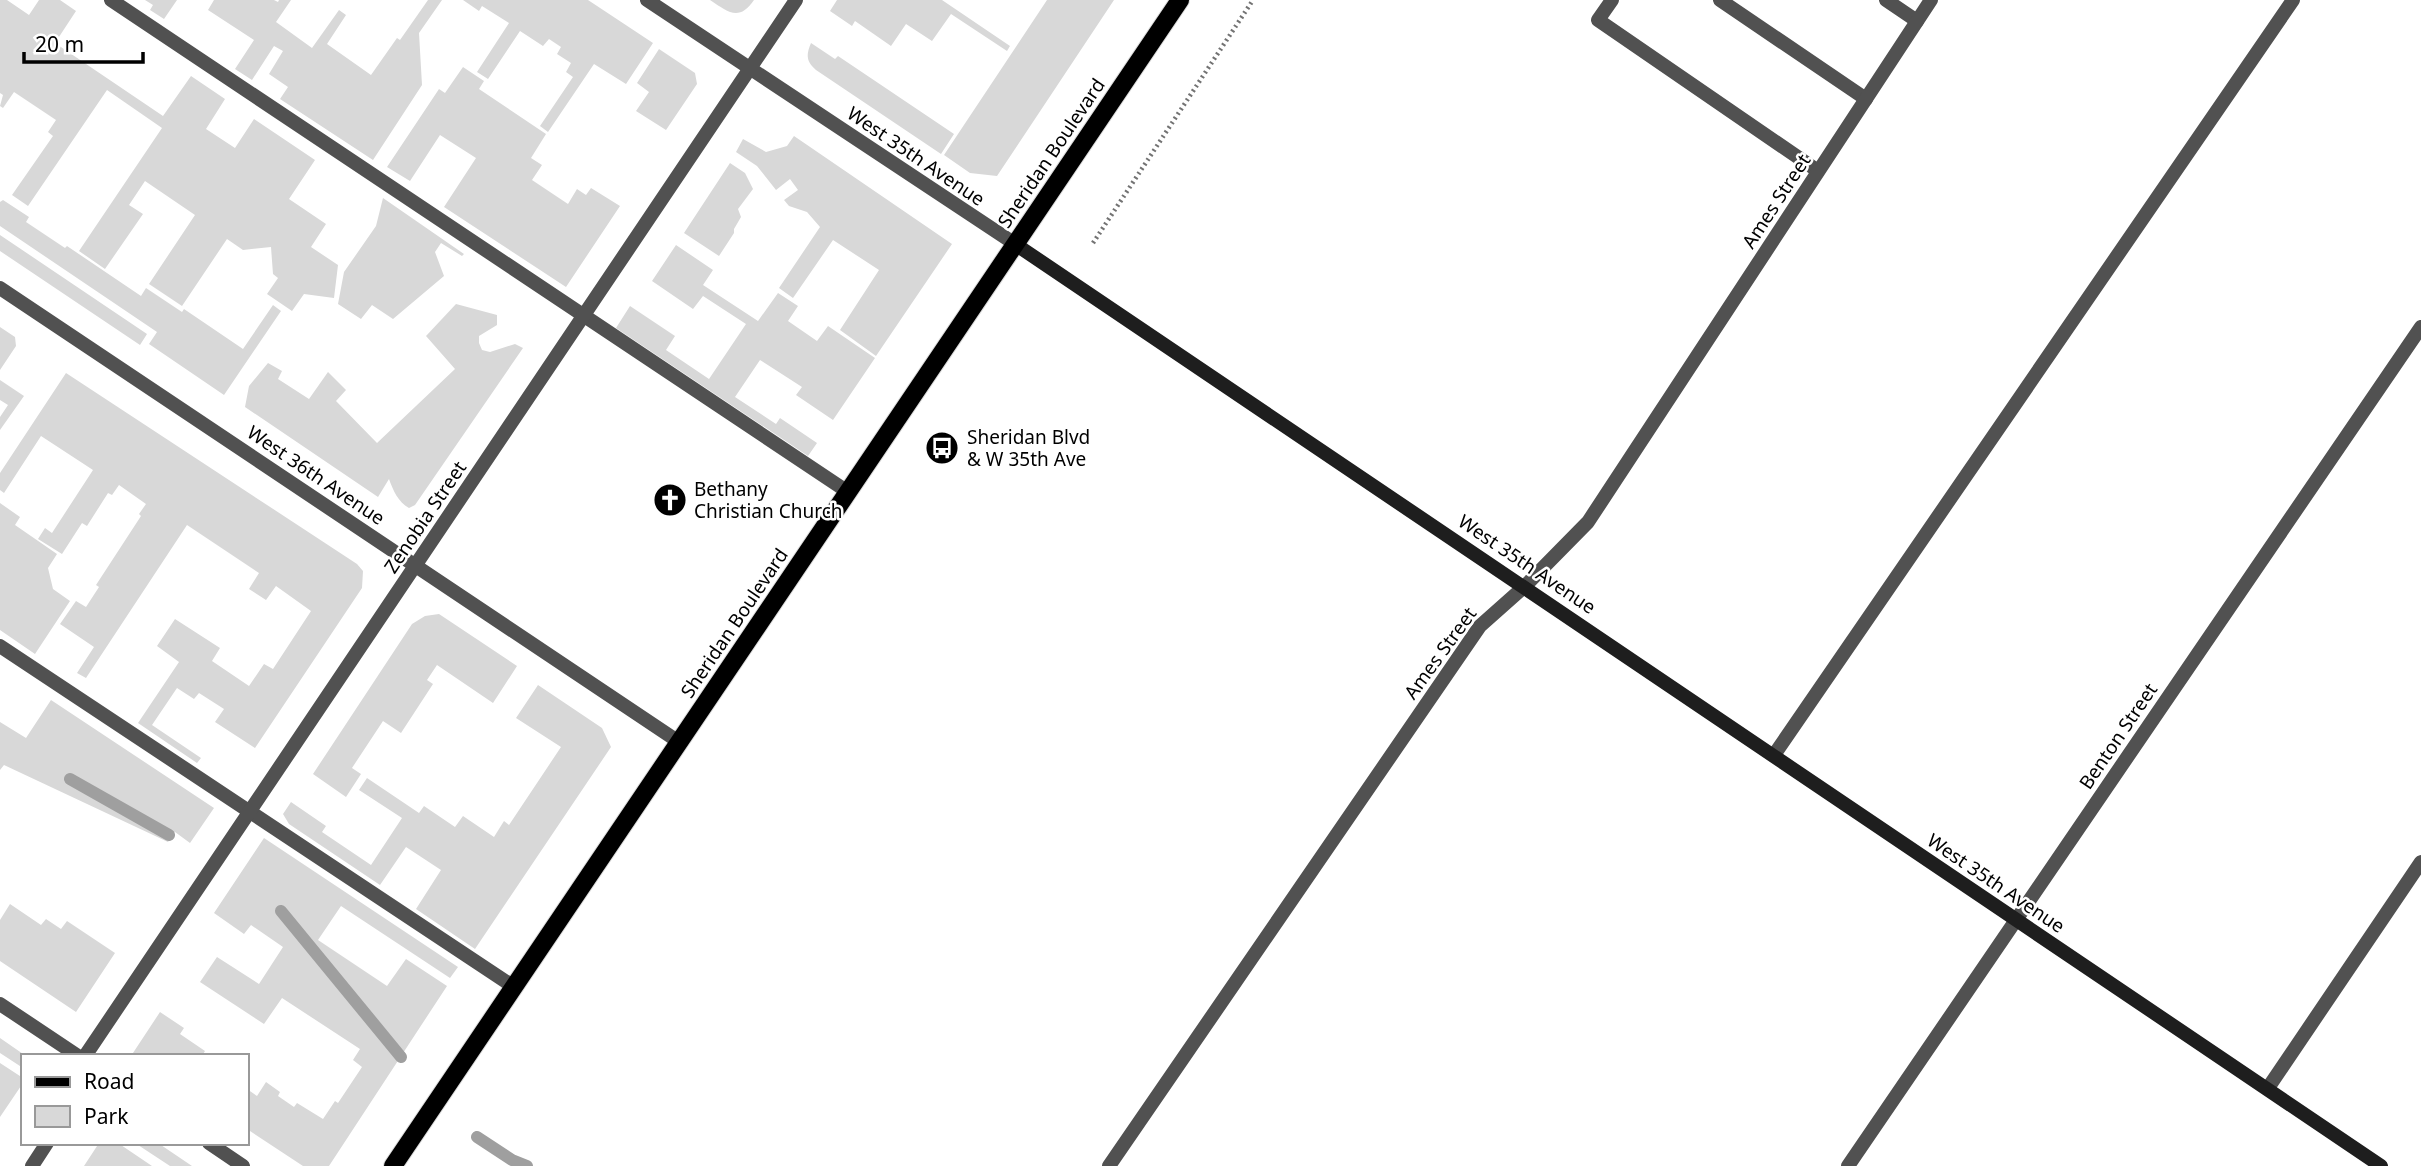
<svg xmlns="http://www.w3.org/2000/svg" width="2421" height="1166" font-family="'Noto Sans',sans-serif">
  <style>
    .green { fill: #d8d8d8 }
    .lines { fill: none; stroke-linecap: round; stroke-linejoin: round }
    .stream { stroke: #9f9f9f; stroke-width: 12 }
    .primary-casing { stroke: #dbdbdb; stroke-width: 20 }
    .path { stroke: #737373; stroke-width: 4.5; stroke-dasharray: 2 3.5; stroke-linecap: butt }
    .lane { stroke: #515151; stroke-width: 14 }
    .street { stroke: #515151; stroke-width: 14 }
    .secondary { stroke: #1e1e1e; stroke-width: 14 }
    .primary { stroke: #000; stroke-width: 18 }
    .labels { text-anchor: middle; stroke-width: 5; stroke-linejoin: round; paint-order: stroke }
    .street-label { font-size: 19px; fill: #000; stroke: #fff }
    .poi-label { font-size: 19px; fill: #000; stroke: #fff; text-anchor: start }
  </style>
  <rect width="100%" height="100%" fill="#fff"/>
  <!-- green -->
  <path class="green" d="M0,0h7l22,15 10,-15h21l16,11 -21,32 108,73 28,-40 34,23 -19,30 29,19 19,-29 61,41 -26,39 37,25 -15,23 27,18 -4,33 -30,-4 -12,17 -25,-17 11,-16 -5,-4 -2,-27 -28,3 -16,-11 -45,67 -33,-22 46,-69 -50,-34 -16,24 14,9 -38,55 -26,-18 83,-123 -55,-38 -79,116 -16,-11 41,-59 -5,-4 8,-12 -42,-28 -11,16 -3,-2 3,-11 -3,-2z
    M145,0h32l-13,19 -14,-9 3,-5z
    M214,0h60l4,2 1,-2h12l-15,22 36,26 27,-38 7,5 -19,29 44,31 26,-37 3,2 28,-40h14l-23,33 3,52 -49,75 -93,-61 8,-12 -19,-13 14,-23 -9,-5 -22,34 -17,-11 19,-29 -46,-30z
    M463,0h125l65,43 -27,41 -32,-20 -46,68 -8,-6 33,-49 -7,-5 5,-9 -14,-9 4,-7 -12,-8 -6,7 -23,-15 -32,48 -11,-7 32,-49 -27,-17 -3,5z
    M710,0h44c-15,22 -26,12 -44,0z
    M837,0h105l68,46 -3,5 -56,-37 -19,27 -26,-17 -15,22 -36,-25 -3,5 -22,-15z
    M1047,0h67l-117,176 -27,-3 -26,-18z
    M811,43l24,16 3,-3 116,78 -13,20 -125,-84c-10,-9 -10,-15 -5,-27z
    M659,49l36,24 2,11 -31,46 -30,-19 13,-19 -12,-9z
    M463,67l21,14 -5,8 67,45 -15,24 11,7 -10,15 36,24 9,-15 9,6 5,-7 29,18 -54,81 -122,-80 32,-49 -36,-23 -30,46 -23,-14 52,-78 6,4z
    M794,136l158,108 -76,112 -36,-26 39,-60 -46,-30 -40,58 -14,-10 41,-61 -13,-15 -18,-6 -5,-6 14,-10 -8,-11 -14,11 -19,-24 -21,-14 7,-13 23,13 21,-6z
    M730,163l15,10 8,16 -15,20 3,8 -7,12v4l-15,23 -35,-23z
    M383,198l81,56 -2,2 -21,-13 -6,9 9,24 -51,43 -21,-14 -11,14 -23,-15 6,-32 32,-46z
    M3,200l26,17 -3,5 39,26 2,-2 74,50 5,-8 36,24 2,-3 59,40 30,-44 8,6 -57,84 -75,-51 8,-12 -157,-106v-24z
    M0,235l147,99 -7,11 -140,-94z
    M676,245l37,25 -10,15 55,36 20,-28 20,13 -10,15 29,20 11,-15 47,32 -42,62 -37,-25 6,-8 -42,-27 -25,37 41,27 4,-6 37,25 -9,13 -192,-128 14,-22 45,30 -9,14 43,29 37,-55 -43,-28 -10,13 -41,-28z
    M456,304l41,11v10l-18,11v7l3,7 8,2 25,-8 8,4 -108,157 -6,3c-11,-6 -16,-18 -20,-29l-11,18 -133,-90 4,-21 19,-23 14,8 -4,8 31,20 19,-27 18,18 -10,11 41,42 78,-74 -29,-33z
    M0,327l15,10 1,9 -16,24z
    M66,373l291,191 6,7 -1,17 -107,160 -40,-26 9,-13 -25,-16 -5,6 -17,-11 -25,37 49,33 -4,5 -59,-40 41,-61 -22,-16 18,-27 45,29 -8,13 37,25 15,-22 9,5 38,-58 -35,-25 -10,14 -17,-11 10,-16 -72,-48 -101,153 -9,-5 17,-26 -34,-23 16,-23 10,6 13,-20 -3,-2 45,-69 -2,-2 7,-10 -27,-19 -7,10 -4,-2 -21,33 -5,-3 -20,31 -24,-15 7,-11 7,5 41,-63 -52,-34 -37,57 -4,-3v-17z
    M0,380l24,16 -24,34v-13l8,-12 -8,-5z
    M0,503l20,14 -5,8 42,29 -9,14 5,21 17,12 -35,53 -35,-24z
    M439,614l78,52 -24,37 -56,-38 -10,15 6,4 -32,49 -18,-12 -31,47 9,6 -15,23 -33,-23 99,-150 13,-8z
    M538,685l64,43 9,19 -136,202 -59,-40 25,-39 -35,-23 -26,38 -91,-61 -6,-10 8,-12 35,24 -4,6 49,33 31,-47 -43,-28 8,-12 52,35 5,-7 31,21 8,-11 31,21 10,-16 5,4 52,-78 -45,-29z
    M51,700l163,108 -24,35 -15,-11 -7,10 -164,-77 -4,5v-48l26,16z
    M264,838l194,129 -8,11 -109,-72 -23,34 69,46 19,-27 41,27 -118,180h-26l-56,-37v-40l10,7 9,-14 14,10 -2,4 16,11 3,-4 26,16 12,-18 3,2 24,-36 -9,-7 7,-11 -78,-51 -18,26 -64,-42 17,-25 42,27 24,-37 -32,-22 -7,9 -30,-21z
    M10,904l31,21 5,-6 15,10 6,-8 48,32 -39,59 -76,-51v-41z
    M160,1012l24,16 -4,6 25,17 -3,5h-71z
    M0,1038l26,18h-3v12l-23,-15z
    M0,1063l23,15v5l-23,34z
    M99,1143h19l34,23h-68z
    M135,1143h23l34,23h-22z"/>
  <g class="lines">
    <!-- stream -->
    <path class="stream" d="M70,779l99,56
      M281,911l120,146
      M477,1137l35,23 15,6"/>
    <defs>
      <path id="primary" d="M393,1166l787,-1166"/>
    </defs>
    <!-- primary casing -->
    <use href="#primary" class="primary-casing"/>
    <!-- path -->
    <path class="path" d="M1093,243l160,-243"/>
    <!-- lane -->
    <path class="lane" d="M111,0l737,492
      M1612,0l-14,20 220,151
      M1720,0l146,99
      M1886,0l31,21
      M0,646l514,341
      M1774,755l519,-755
      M2268,1088l153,-226
      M32,1166l15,-23"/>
    <!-- street -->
    <path class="street" d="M647,0l368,244
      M0,288l679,454
      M0,1004l78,52
      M85,1056l711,-1056
      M209,1143l34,23
      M1109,1166l371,-540 45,-40 63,-64 343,-522
      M1848,1166l573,-839"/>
    <!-- secondary -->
    <path class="secondary" d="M1015,244l1366,922"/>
    <!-- primary -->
    <use href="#primary" class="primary"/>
  </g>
  <!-- icons -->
  <defs>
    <symbol id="bus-disc" viewBox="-11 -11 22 22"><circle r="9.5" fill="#000" stroke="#fff"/><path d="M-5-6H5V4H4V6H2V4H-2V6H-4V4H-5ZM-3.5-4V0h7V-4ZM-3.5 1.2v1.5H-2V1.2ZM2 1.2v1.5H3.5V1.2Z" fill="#fff"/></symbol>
    <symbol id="church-disc" viewBox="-11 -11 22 22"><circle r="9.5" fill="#000" stroke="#fff"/><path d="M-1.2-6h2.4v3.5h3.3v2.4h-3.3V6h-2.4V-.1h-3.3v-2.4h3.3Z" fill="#fff"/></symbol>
  </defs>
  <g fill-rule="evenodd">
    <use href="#bus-disc" x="923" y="429" width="38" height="38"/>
    <use href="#church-disc" x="651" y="481" width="38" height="38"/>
  </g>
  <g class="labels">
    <!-- street labels -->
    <g class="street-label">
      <text transform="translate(1051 153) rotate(-56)" y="7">Sheridan Boulevard</text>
      <text transform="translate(916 156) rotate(34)" y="7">West 35th Avenue</text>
      <text transform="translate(1776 201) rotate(-57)" y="7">Ames Street</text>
      <text transform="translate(316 475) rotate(34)" y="7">West 36th Avenue</text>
      <text transform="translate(425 517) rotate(-56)" y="7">Zenobia Street</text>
      <text transform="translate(1527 564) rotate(34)" y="7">West 35th Avenue</text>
      <text transform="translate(734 623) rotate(-56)" y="7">Sheridan Boulevard</text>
      <text transform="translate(1440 653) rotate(-54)" y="7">Ames Street</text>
      <text transform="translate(2118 736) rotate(-56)" y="7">Benton Street</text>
      <text transform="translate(1996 883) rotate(34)" y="7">West 35th Avenue</text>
    </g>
    <!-- poi labels -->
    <g class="poi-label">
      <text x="967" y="444">Sheridan Blvd<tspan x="967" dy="22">&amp; W 35th Ave</tspan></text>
      <text x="694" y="496">Bethany<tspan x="694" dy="22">Christian Church</tspan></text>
    </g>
  </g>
  <!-- legend -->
  <rect x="21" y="1054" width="228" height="91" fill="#ffffff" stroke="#999999" stroke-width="2"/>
  <rect x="35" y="1077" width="35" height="10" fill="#000000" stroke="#999999" stroke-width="2"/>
  <text x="84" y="1089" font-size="21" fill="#000000">Road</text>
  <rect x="35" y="1106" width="35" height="21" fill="#d8d8d8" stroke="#999999" stroke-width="2"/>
  <text x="84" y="1124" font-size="21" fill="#000000">Park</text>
  <!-- scale -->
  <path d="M24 52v10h119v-10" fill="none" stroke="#000000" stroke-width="3.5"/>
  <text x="35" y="52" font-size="21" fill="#000000" stroke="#ffffff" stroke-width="5" paint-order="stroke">20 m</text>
</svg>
